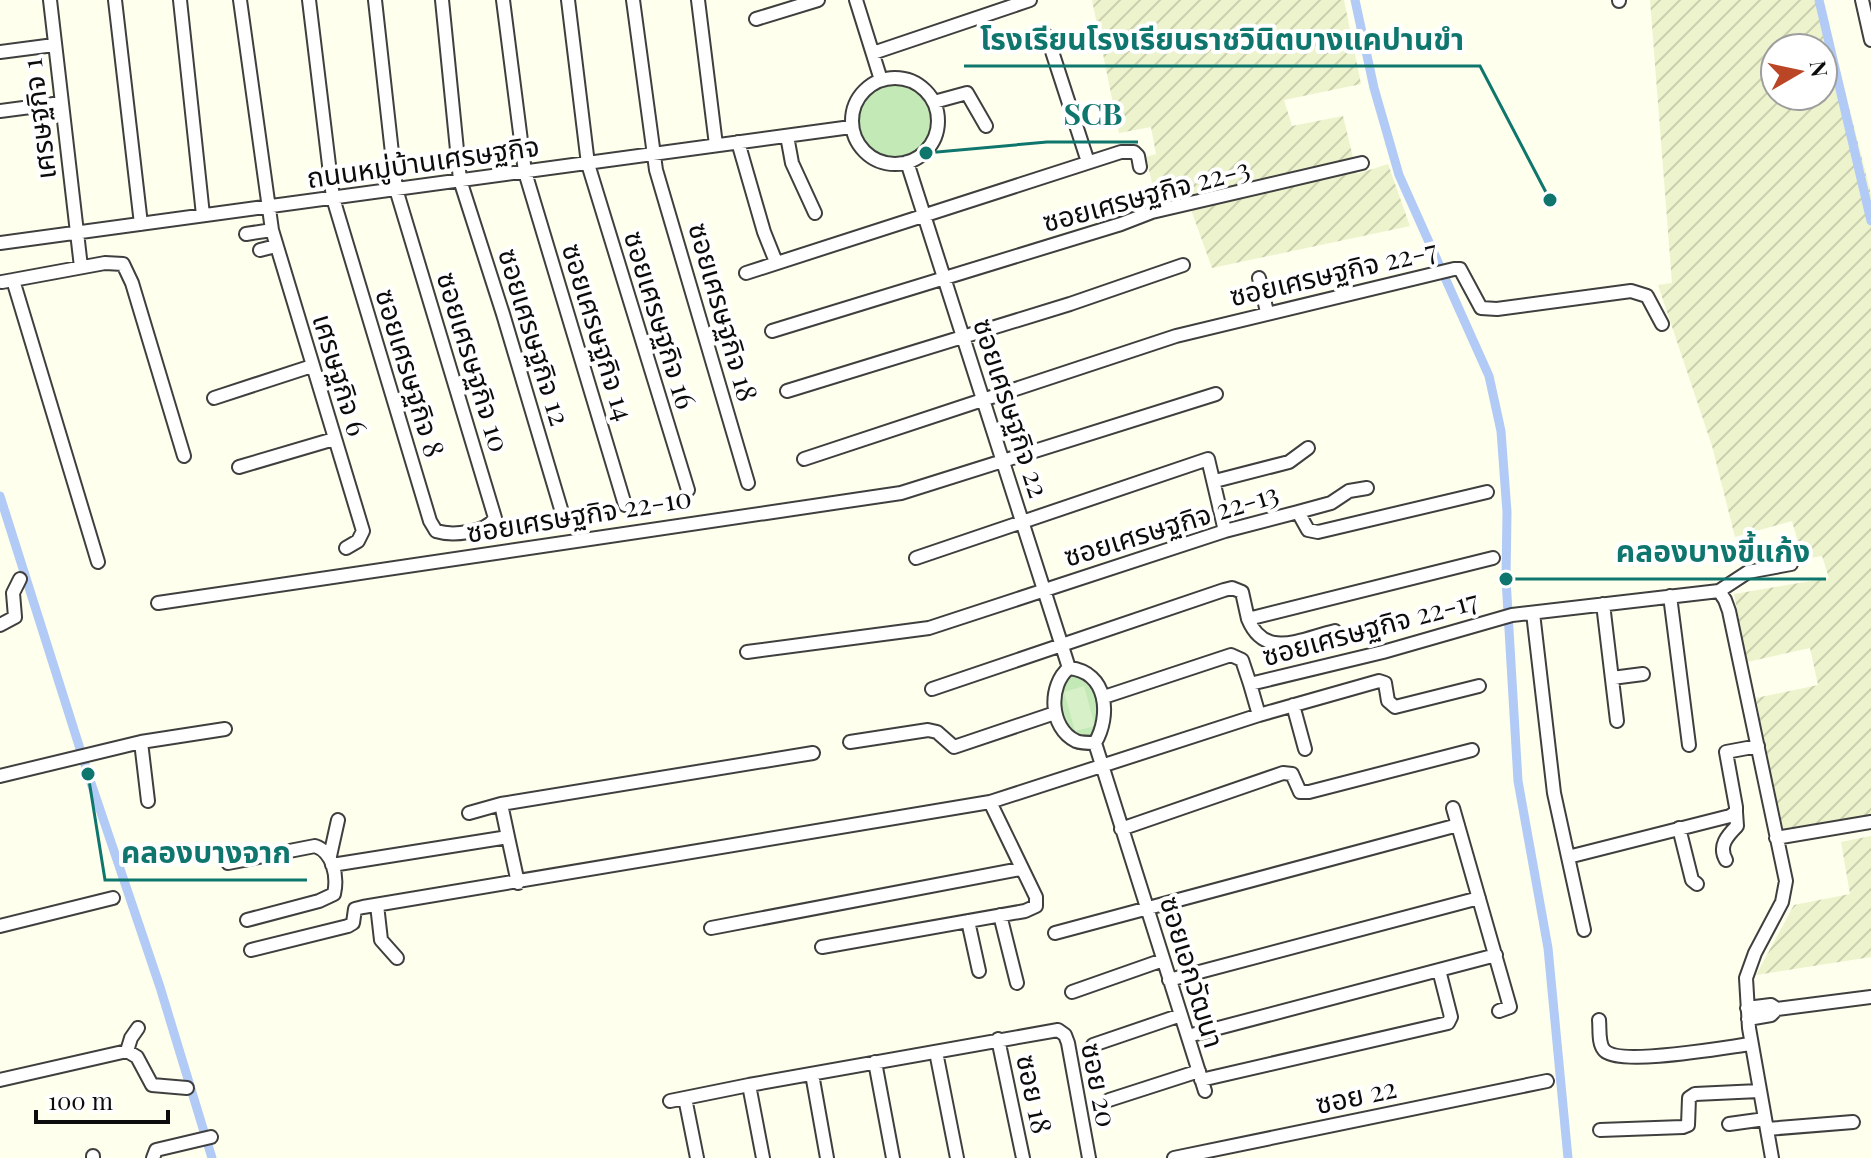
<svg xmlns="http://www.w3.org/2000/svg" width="1871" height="1158" font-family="'Playfair Display','Noto Sans Thai',serif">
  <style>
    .farmland { fill: url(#farmland-furrows); fill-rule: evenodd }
    .park { fill: #c3e9b6 }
    .pitch { fill: #d8f0c8 }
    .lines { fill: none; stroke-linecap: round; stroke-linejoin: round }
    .canal { stroke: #b1caf6; stroke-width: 9 }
    .minor-casing { stroke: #3f3f3f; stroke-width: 16 }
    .minor { stroke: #fff; stroke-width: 12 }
    .labels { text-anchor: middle; stroke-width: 8; stroke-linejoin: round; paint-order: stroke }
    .street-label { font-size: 28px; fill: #0c0c0c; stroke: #fff }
    .leader { fill: none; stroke: #0f766e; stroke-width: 3 }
    .callout-dot { fill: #0f766e; stroke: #fff; stroke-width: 3 }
    .callout-label { font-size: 30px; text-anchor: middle; font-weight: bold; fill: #0f766e; stroke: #fff; stroke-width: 8; stroke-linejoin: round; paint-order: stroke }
  </style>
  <defs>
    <pattern id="farmland-furrows" width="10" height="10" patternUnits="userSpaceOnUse" patternTransform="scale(2)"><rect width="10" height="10" fill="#edf4cd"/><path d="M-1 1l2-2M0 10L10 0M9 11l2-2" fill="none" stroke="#cad0af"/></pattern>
  </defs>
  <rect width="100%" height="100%" fill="#feffec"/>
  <!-- farmland -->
  <path class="farmland" d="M1092,0h252l17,84 -77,16 8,26 51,-10 14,58 31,-10 22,62 -198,42 -31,-86 -28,5 -7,-30 10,-3 -5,-27 -32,6z
    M1650,0h172l49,194v632l-88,19 -27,-147 62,-13 -8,-37 -63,14 -13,-68 95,-16 -7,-22 -19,3 -11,-38 -57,16 -23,-91 -54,-161 14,-2zM1775,48h48v48h-48z
    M1871,836v121l-115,18 38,-70 56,-11 -9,-52z"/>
  <!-- park -->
  <path class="park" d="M857 121a39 39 0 1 1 78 0a39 39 0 1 1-78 0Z
    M1069,673c30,12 38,39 22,65 -19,-5 -37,-18 -33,-41 2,-8 8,-17 11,-24z"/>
  <!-- pitch -->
  <path class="pitch" d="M1084,686l11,40 -20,5 -11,-39z"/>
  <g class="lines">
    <!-- canal -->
    <path class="canal" d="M1355,0l19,88 25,87 90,201 12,55 6,81 -1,67 12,202 30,167 20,210
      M1819,0l52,221
      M0,496l88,278 72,213 52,171"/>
    <defs>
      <path id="minor" d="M50,0l31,267
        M115,0l26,224
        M180,0l23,215
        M240,0l32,230 91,301 -5,10 -12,7
        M309,0l24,198 97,323 6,10c16,5 50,2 59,-13l-99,-329 -21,-189
        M442,0l18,180 43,134 58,195
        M503,0l22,172 100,333
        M568,0l20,164 100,326
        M633,0l23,170 92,313
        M698,0l18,145
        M856,0l25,80
        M1619,0v1
        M1862,0l9,40
        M756,19l62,-19
        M1047,36l41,126
        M0,52l54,-7
        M873,53l157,-53
        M852 121a43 43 0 1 1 86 0a43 43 0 1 1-86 0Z
        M934,102l33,-9 19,33
        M0,111l61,-8
        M787,136l5,27 23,50
        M738,142l26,90 12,30
        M907,162l162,506
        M246,234l26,-4
        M0,243l851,-116
        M260,250l16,-4
        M746,273l375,-121h13l4,4 2,11
        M1259,278l8,34
        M13,280l92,-17 18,1 9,19 52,173
        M2,282l11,-2 85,282
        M772,331l349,-107 31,-12 210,-49
        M787,391l283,-87 113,-39
        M214,398l98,-32
        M804,459l372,-123 278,-67h6l21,39 16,1 134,-18 16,5 15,28
        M239,467l95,-28
        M1215,481l74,-19 19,-14
        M1298,512l33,-9 18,-12 18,-3
        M916,558l292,-99 17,72
        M1719,591l6,9 4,11 57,270 -4,21 -27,51 -9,25 3,50 23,130
        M1719,591l29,-19 43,-8
        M1670,596l19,149
        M158,603l743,-110 315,-99
        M1603,604l14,117
        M1533,613l21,180 30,137
        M1248,619c17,41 53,20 87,12
        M0,625l15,-8 -2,-24 7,-14
        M747,652l182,-24 296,-97 73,-19 10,18 10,2 169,-40
        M1069,668c39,4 42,48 26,75 -6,0 -14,0 -19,-2 -27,-13 -28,-56 -7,-73z
        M1612,678l31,-4
        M1250,684l9,31
        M932,689l292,-99 8,-2 10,4 6,27 245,-61
        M1104,697l127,-42 11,5 8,24 133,-32 129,-37 207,-24
        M1293,705l12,44
        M141,742l7,59
        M850,742l78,-12 9,2 17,15 101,-34
        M1095,743l110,348
        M0,776l141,-34 84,-13
        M1453,808l57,199 -11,4
        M469,813l32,-9
        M1679,828l13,52 5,4
        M1121,829l162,-56 9,1 8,18h9l163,-42
        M508,837l-7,-33 312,-51
        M1776,838l95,-16
        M330,856l8,-36
        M1568,857l162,-41 6,-4v-5l-10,-55 32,-6
        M1726,860c-8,-14 1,-24 11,-34l-1,-14
        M228,863l87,-17c18,6 23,30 19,48l-15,7 -72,19
        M332,865l176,-28 10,46
        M377,905l4,35 16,18
        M1000,915l17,68
        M968,921l11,50
        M0,926l113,-28
        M711,928l309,-59
        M1055,933l403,-108
        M822,947l203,-36 11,-5v-9l-46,-95
        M251,950l97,-24 5,-3 2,-14 8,-2 627,-105 269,-87 120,-34 6,2 3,18 7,6 84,-21
        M1169,980l310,-82
        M1072,992l91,-32
        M1747,1008l24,-3 6,4 94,-12
        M1748,1019l23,-4 6,-6
        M1599,1020c1,9 -1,23 5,30 14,17 123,-3 147,-6
        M1188,1036l308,-81
        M998,1039l25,119
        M1093,1045l88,-30
        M127,1051l4,-13 7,-10
        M936,1052l21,106
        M875,1062l18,96
        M812,1074l15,84
        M0,1080l127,-29 10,6 15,28 35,3
        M1201,1080l247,-57 3,-6 -12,-47
        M749,1085l14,73
        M685,1098l12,60
        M1109,1100l90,-29
        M670,1101l79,-16 309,-55 7,5 3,8 21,115
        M1729,1124l36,-5
        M1767,1129l86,-7
        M1600,1130l83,-3 5,-2 1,-27 6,-4 64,-3
        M93,1156v2
        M153,1158l3,-8 55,-13
        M1174,1158l373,-77"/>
    </defs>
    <!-- minor casing -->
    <use href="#minor" class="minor-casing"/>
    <!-- minor -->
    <use href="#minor" class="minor"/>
  </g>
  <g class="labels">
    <!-- street labels -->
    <g class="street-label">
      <text transform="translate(39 119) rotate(-97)" y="10">เศรษฐกิจ 1</text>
      <text transform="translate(423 162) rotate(-8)" y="10">ถนนหมู่บ้านเศรษฐกิจ</text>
      <text transform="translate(1146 195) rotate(-15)" y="10">ซอยเศรษฐกิจ 22-3</text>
      <text transform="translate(1333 273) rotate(-13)" y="10">ซอยเศรษฐกิจ 22-7</text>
      <text transform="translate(723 312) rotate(74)" y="10">ซอยเศรษฐกิจ 18</text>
      <text transform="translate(660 320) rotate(73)" y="10">ซอยเศรษฐกิจ 16</text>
      <text transform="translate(598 332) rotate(73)" y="10">ซอยเศรษฐกิจ 14</text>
      <text transform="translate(534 337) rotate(73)" y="10">ซอยเศรษฐกิจ 12</text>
      <text transform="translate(473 362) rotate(73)" y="10">ซอยเศรษฐกิจ 10</text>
      <text transform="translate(410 373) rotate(73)" y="10">ซอยเศรษฐกิจ 8</text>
      <text transform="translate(340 375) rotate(73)" y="10">เศรษฐกิจ 6</text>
      <text transform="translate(1011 408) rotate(72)" y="10">ซอยเศรษฐกิจ 22</text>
      <text transform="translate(579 515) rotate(-9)" y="10">ซอยเศรษฐกิจ 22-10</text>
      <text transform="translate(1171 525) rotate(-17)" y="10">ซอยเศรษฐกิจ 22-13</text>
      <text transform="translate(1370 628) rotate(-15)" y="10">ซอยเศรษฐกิจ 22-17</text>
      <text transform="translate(1192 972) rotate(73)" y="10">ซอยเอกวัฒนา</text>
      <text transform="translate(1099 1085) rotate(79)" y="10">ซอย 20</text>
      <text transform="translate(1034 1094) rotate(78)" y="10">ซอย 18</text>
      <text transform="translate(1356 1096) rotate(-12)" y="10">ซอย 22</text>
    </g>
  </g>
  <!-- callouts -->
  <path class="leader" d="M1550 200L1480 66H964M926 153L1047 142H1138M1506 579L1599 579H1826M88 774L105 880H307"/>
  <g class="callout-dot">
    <circle cx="1550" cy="200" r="8"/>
    <circle cx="926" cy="153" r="8"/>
    <circle cx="1506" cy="579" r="8"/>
    <circle cx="88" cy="774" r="8"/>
  </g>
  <g class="callout-label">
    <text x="1222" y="50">โรงเรียนโรงเรียนราชวินิตบางแคปานขำ</text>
    <text x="1093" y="125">SCB</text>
    <text x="1713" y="562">คลองบางขี้แก้ง</text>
    <text x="206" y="863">คลองบางจาก</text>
  </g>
  <!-- north arrow -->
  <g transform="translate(1799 72) rotate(81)"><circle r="38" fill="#ffffff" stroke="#9e9e9e" stroke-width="2"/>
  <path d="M0-6L14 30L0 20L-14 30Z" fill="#bb4625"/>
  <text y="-12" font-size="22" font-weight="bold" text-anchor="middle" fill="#0c0c0c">N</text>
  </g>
  <!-- scale -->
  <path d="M36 1110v12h132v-12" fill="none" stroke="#0c0c0c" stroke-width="4"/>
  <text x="48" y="1110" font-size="24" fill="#0c0c0c" stroke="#ffffff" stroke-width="6" paint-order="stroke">100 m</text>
</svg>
